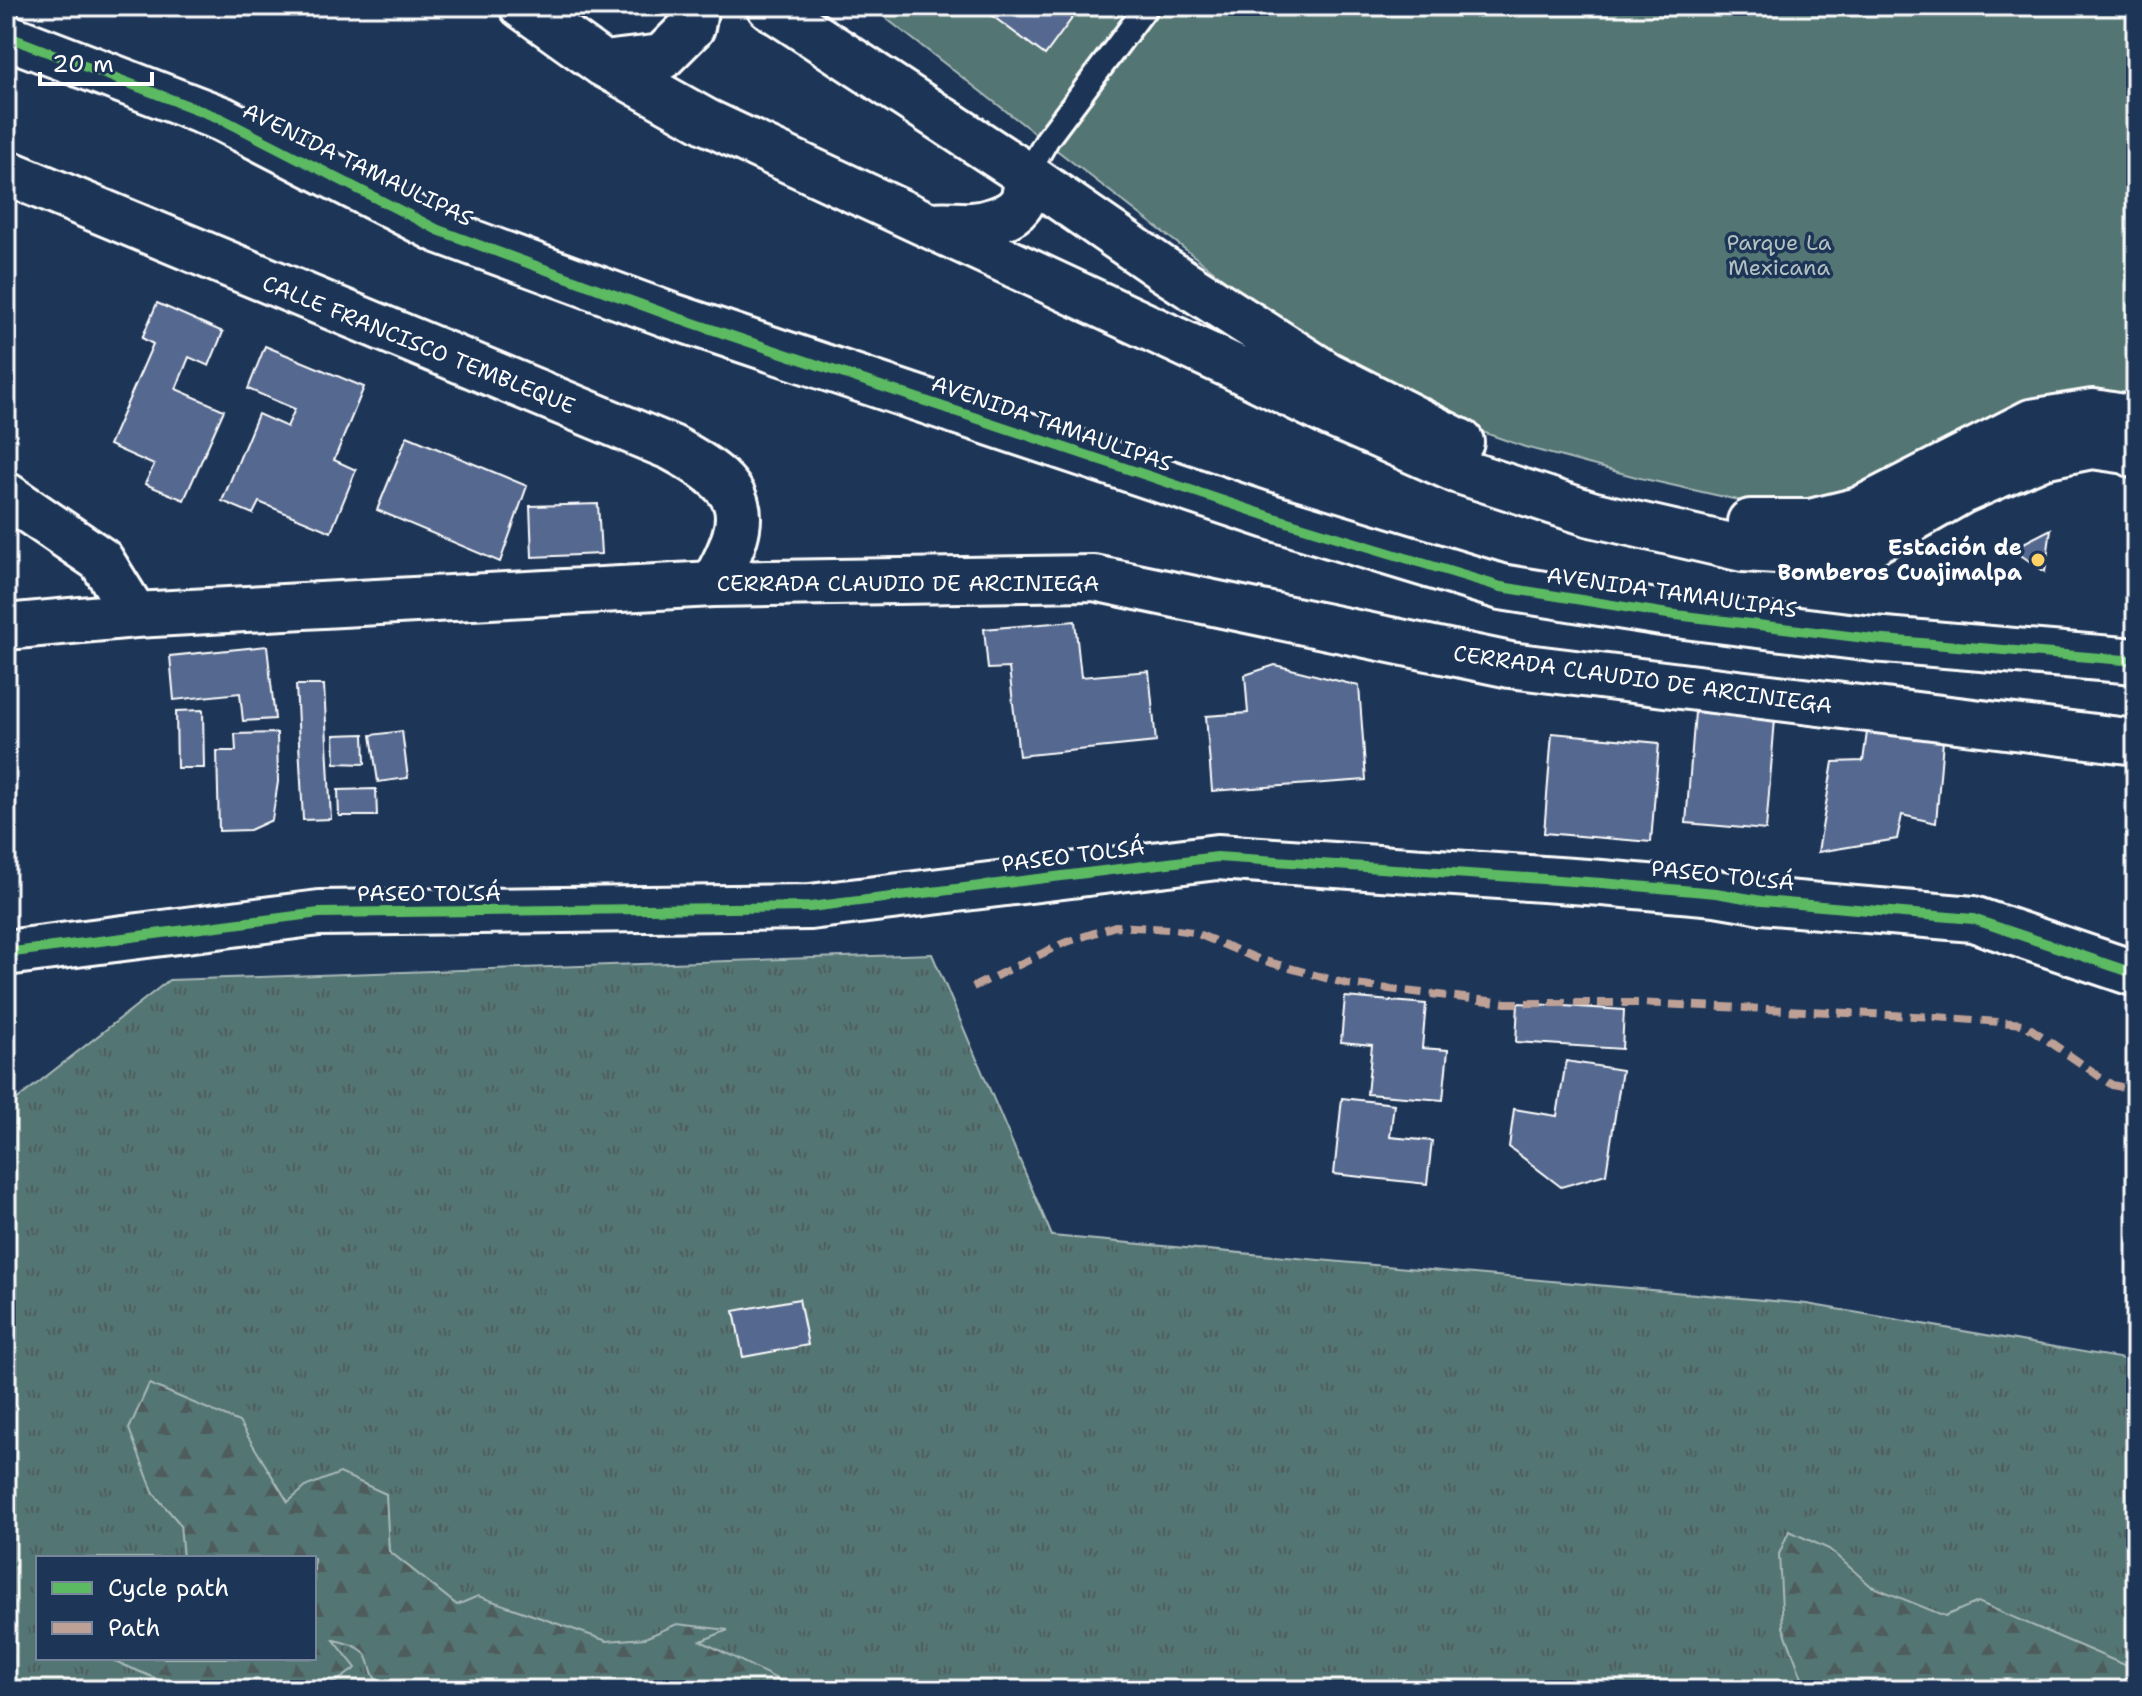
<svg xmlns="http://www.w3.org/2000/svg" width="2142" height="1696" font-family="'Shantell Sans',sans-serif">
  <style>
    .grass { fill: url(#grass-tufts); stroke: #a9bab9; stroke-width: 2; fill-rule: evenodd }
    .forest { fill: url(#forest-firs); stroke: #a9bab9; stroke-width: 2 }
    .green { fill: #537473; stroke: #a9bab9; stroke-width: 2 }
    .building { fill: #556990; stroke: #fff; stroke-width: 2 }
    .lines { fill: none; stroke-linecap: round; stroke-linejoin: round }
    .lane-casing { stroke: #fff; stroke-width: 28 }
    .street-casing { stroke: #fff; stroke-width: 50 }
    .secondary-casing { stroke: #fff; stroke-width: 50 }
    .lane { stroke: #1d3557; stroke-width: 22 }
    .street { stroke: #1d3557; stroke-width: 44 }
    .secondary { stroke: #1d3557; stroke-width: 44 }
    .quiet { stroke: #bda197; stroke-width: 8; stroke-dasharray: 16 8; stroke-linecap: butt }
    .cycleway-casing { stroke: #1d3557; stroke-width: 15 }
    .cycleway { stroke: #5cba63; stroke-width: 10 }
    .poi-dot { fill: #ffd166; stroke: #1d3557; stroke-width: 3 }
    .labels { text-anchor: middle; stroke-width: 7; stroke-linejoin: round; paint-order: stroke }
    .street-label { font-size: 22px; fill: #fff; stroke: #1d3557 }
    .park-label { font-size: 22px; fill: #b2c0c0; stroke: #1d3557 }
    .poi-label { font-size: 22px; font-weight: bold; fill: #fff; stroke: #1d3557; text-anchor: end }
  </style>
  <defs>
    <pattern id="grass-tufts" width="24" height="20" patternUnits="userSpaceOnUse" patternTransform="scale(2)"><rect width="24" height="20" fill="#537473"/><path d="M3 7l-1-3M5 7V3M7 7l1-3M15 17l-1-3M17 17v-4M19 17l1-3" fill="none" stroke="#4f5c5c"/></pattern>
    <pattern id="forest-firs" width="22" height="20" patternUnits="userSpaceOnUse" patternTransform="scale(2)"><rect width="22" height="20" fill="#537473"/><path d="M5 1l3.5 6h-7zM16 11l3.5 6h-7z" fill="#4f5c5c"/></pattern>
  </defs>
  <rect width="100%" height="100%" fill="#1d3557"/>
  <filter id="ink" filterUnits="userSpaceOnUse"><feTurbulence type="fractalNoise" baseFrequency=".0125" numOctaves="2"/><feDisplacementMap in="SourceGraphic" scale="16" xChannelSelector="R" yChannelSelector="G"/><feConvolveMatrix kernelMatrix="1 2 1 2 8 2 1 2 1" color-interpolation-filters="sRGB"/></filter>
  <g filter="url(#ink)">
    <!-- grass -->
    <path class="grass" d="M932,954l120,282 755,68 329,57v329h-2130v-582l163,-128zM38,1558h276v100h-276z"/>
    <!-- forest -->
    <path class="forest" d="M149,1384l90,38 49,80 19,-16 33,-13 46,21 3,57 68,54 21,-9 129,45 38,-3 32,-14 51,6 -27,11 98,49h-414c-28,-25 1,-39 -51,-50l22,28 -32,22h-141l-76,-32h207v-100h-131l-3,-34 -26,-30 -25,-65z
      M1789,1531l40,18 42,37 74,30 33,-14 151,65 7,1v22h-315l-19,-12 -19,-51 -4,-73z"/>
    <!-- green -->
    <path class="green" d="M870,6h1266v406l-329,94 -56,-3 -111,-25 -115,-31 -68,-24 -88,-48 -113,-71z"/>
    <!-- building -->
    <path class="building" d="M979,6h102l-36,49z
      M157,303l66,29 -14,34 -20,-9 -13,32 48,21 -40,90 -39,-16 9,-19 -45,-20 44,-101 -11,-6z
      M265,346l99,41 -30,73 22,10 -25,62 -72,-30 -6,12 -31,-13 36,-87 29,13 8,-18 -47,-20z
      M407,436l120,50 -27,76 -123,-52z
      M598,504l3,50 -69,3 -2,-51z
      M2051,529l-6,43 -33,-23z
      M1075,621l6,56 68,-6 7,71 -137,14 -10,-88 -21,1 -4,-40z
      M267,646l8,73 -32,2 -3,-28 -66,7 -4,-44z
      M1275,665l84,21 7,94 -154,11 -6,-75 42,-3 -3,-38z
      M296,685h28l7,134 -28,1z
      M203,710l1,58h-27l-1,-57z
      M1695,712l80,7 -9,111 -80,-7z
      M1868,725l76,4 -8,94 -34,-8 -5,24 -79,13 15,-90 30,-1z
      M402,731l6,47 -30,4 -7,-47z
      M277,733l1,49 -6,38 -22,10 -31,1 -2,-80h19l-1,-17z
      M1552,733l107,10 -8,99 -107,-9z
      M364,734l1,30 -30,-1 -1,-28z
      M376,789l1,27h-38l-1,-26z
      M1345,997l81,7 -4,44 26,2 -5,50 -76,-6 5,-49 -31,-3z
      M1518,1003l106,7 -2,39 -106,-7z
      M1566,1061l56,9 -16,104 -45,13 -52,-40 5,-38 43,7z
      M1342,1098l52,6 -4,33 42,4 -5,43 -93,-10z
      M799,1299l9,46 -65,12 -9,-46z"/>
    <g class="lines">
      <defs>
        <path id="lane" d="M1027,175l21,-37 99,-132"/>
        <path id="street" d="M6,172l666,276c74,40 83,63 41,136
          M6,495l95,65 34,55
          M6,627l129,-12 578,-31 381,-6 416,87 626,77
          M6,953l313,-40 491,-6 407,-50 385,26 114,10 46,8 211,18 163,55"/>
        <path id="secondary" d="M522,6l81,58 104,58 525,244 100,49 124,55 135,44 152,35 71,4 59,-11 89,-51 81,-35 49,-10 35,5 9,5
          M769,6l258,169 136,94 164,105 134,68
          M6,36l216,83 216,111 231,85 605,203 227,69 167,27 205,25 263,22
          M603,64l59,-7 30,-30 4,-21
          M933,225c13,-2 25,1 39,0 14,-1 38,-7 47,-19 7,-8 7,-21 8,-31
          M1750,522h60l49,-12 172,-88 62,-10 43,7"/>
      </defs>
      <!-- lane casing -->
      <use href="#lane" class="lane-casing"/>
      <!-- street casing -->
      <use href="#street" class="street-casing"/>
      <!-- secondary casing -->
      <use href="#secondary" class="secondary-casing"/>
      <!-- lane -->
      <use href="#lane" class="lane"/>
      <!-- street -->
      <use href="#street" class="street"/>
      <!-- secondary -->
      <use href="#secondary" class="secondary"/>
      <!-- quiet -->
      <path class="quiet" d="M973,987l91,-44 51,-17 54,3 24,3 65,27 89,25 159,19h132l298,14 88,7 88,61 24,5"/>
      <defs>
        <path id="cycleway" d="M6,36l216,83 216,111 231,85 605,203 227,69 167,27 205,25 263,22
          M6,953l313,-40 491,-6 407,-50 385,26 114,10 46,8 211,18 163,55"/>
      </defs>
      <!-- cycleway casing -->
      <use href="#cycleway" class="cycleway-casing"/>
      <!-- cycleway -->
      <use href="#cycleway" class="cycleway"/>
    </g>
  </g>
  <!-- markers -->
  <circle class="poi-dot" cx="2038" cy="560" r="8"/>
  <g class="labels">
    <!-- street labels -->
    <g class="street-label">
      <text transform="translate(358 164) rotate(26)" y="8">AVENIDA TAMAULIPAS</text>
      <text transform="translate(419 344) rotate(22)" y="8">CALLE FRANCISCO TEMBLEQUE</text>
      <text transform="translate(1052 423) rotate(19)" y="8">AVENIDA TAMAULIPAS</text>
      <text x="908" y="591">CERRADA CLAUDIO DE ARCINIEGA</text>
      <text transform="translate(1672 592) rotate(8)" y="8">AVENIDA TAMAULIPAS</text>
      <text transform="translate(1643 679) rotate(8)" y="8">CERRADA CLAUDIO DE ARCINIEGA</text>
      <text transform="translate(1073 855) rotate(-7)" y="8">PASEO TOLSÁ</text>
      <text transform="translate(1723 875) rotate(6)" y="8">PASEO TOLSÁ</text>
      <text x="429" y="901">PASEO TOLSÁ</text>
    </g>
    <!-- park labels -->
    <g class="park-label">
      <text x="1779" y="250">Parque La<tspan x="1779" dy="25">Mexicana</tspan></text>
    </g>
    <!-- poi labels -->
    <g class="poi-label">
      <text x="2022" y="555">Estación de<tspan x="2022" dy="25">Bomberos Cuajimalpa</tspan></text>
    </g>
  </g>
  <!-- margin -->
  <rect width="2142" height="1696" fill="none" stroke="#1d3557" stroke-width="32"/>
  <rect x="16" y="16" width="2110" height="1664" fill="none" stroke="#fff" stroke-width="3" filter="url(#ink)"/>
  <!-- legend -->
  <rect x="36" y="1556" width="280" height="104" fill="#1d3557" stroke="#77869a" stroke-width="2"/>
  <rect x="52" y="1582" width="40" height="12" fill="#5cba63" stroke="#77869a" stroke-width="2"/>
  <text x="108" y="1596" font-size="24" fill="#ffffff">Cycle path</text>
  <rect x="52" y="1622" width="40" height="12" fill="#bda197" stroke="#77869a" stroke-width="2"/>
  <text x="108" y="1636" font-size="24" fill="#ffffff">Path</text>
  <!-- scale -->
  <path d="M40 72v12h112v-12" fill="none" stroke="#ffffff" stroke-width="4"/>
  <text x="52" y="72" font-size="24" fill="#ffffff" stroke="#1d3557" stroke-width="6" paint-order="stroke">20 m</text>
</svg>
